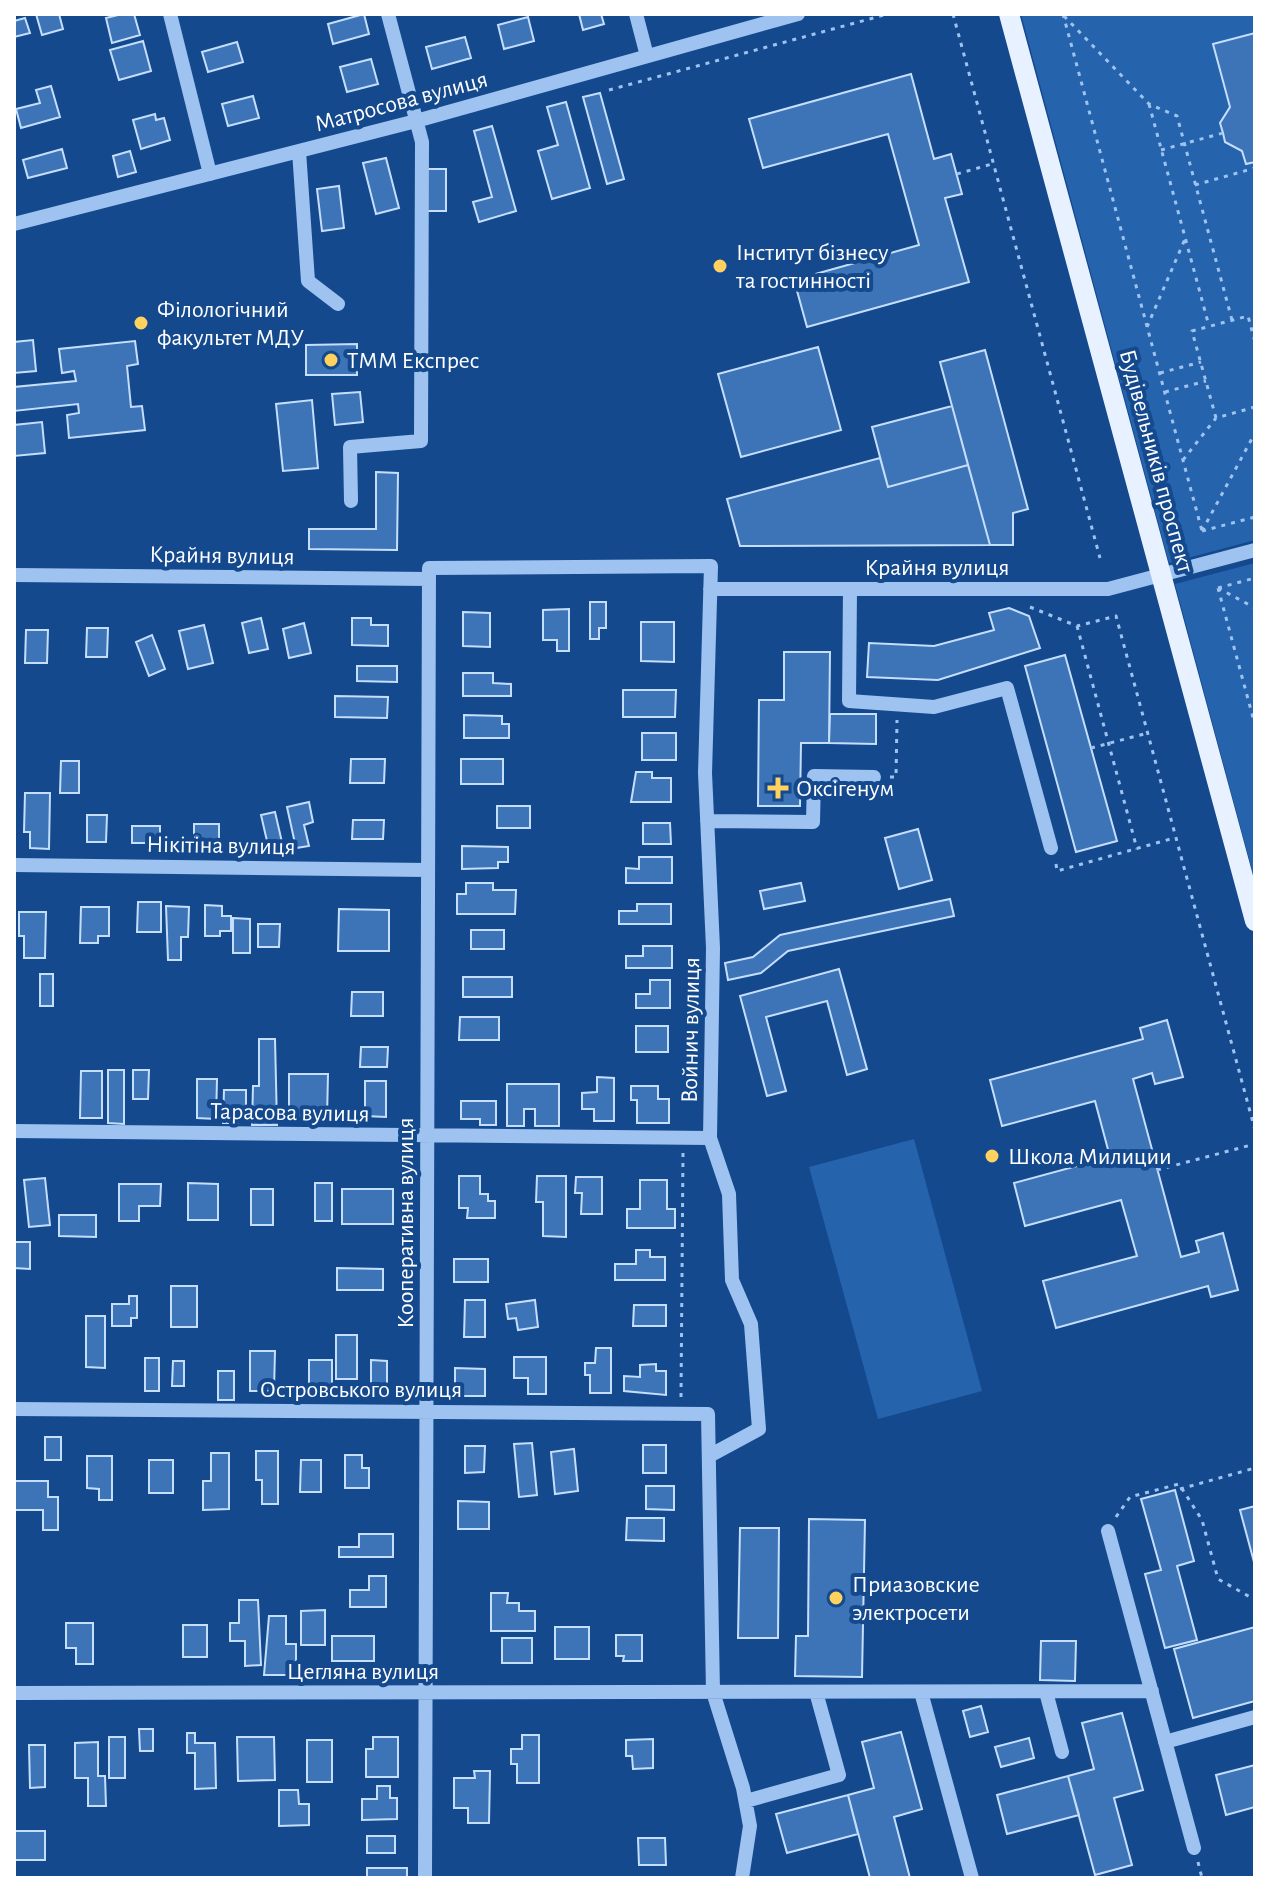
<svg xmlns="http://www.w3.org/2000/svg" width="1269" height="1892" font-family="'Alegreya Sans',sans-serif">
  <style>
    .green { fill: #2663ad }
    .building { fill: #3d73b7; stroke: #c5defc; stroke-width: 2 }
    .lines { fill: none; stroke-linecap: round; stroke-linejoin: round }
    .path { stroke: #9fc3f0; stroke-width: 3; stroke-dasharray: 4 6; stroke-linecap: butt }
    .minor { stroke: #9fc3f0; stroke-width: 14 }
    .major { stroke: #e8f1ff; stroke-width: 20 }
    .poi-dot { fill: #ffd15e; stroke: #14498e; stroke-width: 3 }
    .labels { text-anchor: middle; stroke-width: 8; stroke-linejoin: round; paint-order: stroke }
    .street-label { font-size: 24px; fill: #fff; stroke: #14498e }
    .poi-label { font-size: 24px; fill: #fff; stroke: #14498e; text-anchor: start }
  </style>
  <rect width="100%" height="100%" fill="#14498e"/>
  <!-- green -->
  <path class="green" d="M1021,14h234v526l-86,23z
    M1255,563v318l-80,-297z
    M914,1139l68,252 -104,28 -69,-252z"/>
  <!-- building -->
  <path class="building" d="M36,14h23l4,15 -21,6z
    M122,14h12l6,21 -28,8 -6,-25z
    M364,14l5,20 -36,10 -5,-20z
    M579,14h22l3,10 -21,6z
    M528,17l6,24 -30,8 -6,-24z
    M25,18l5,15 -16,4v-16z
    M1255,33v129l-9,2 -4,-13 -17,-9 -2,-9 -3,-10 10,-16 -17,-63z
    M465,37l6,21 -39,11 -6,-22z
    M143,41l8,30 -32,9 -9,-30z
    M237,42l6,20 -35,10 -6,-20z
    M371,59l7,25 -31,8 -7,-25z
    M911,74l23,85 17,-5 11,40 -17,4 24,84 -162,45 -13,-47 125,-35 -31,-111 -125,34 -14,-49z
    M51,86l9,31 -39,11 -5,-19 24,-6 -4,-13z
    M600,93l24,86 -17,5 -24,-87z
    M253,96l6,22 -31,8 -6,-22z
    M566,102l24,86 -38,11 -14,-48 20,-6 -11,-38z
    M155,114l1,6 8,-2 6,22 -29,9 -8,-29z
    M492,126l24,85 -37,11 -6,-20 19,-5 -18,-66z
    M62,149l5,19 -39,10 -5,-18z
    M130,151l6,21 -18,5 -5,-21z
    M386,158l13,50 -23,6 -13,-51z
    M427,169h19v42h-20z
    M339,186l5,42 -22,3 -5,-42z
    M33,340l3,31 -22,2v-31z
    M135,341l3,23 -11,2 4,41 11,-1 3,24 -76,8 -2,-23 12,-2 -1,-9 -64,7v-24l62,-6 -2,-10 -12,2 -3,-24z
    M357,344v31h-51v-30z
    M818,347l23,83 -100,27 -23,-83z
    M985,350l43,159 -15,4v32h-23l-50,-183z
    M360,392l3,30 -28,3 -3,-31z
    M312,400l6,68 -35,3 -7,-67z
    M952,406l16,59 -80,22 -16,-60z
    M42,422l3,31 -31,3v-31z
    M880,458l8,29 80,-22 22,80 -250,1 -13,-47z
    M376,472l22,1 -1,77 -88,-1v-20h67z
    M590,602h16v26h-7v11h-9z
    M1009,608l20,8 11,32 -102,32 -71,-3 2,-34 65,3 60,-16 -5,-17z
    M569,609v42h-12v-11h-14v-30z
    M463,612l27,1v34l-27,-1z
    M261,618l7,31 -19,4 -7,-30z
    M352,618h19v7h17v21l-36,-1z
    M641,622h33v40l-33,-1z
    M304,623l7,30 -22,5 -6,-29z
    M204,625l9,38 -25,6 -9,-38z
    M87,628h21l-1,29h-21z
    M26,630h22l-1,33h-22z
    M152,635l13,34 -16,7 -13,-34z
    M784,652h46l-1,91h-28l-1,63h-42l1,-106h25z
    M1065,655l52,186 -41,11 -51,-186z
    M357,666h40v16l-40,-1z
    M463,673h30v10l18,1v12h-48z
    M623,690h53l-1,27h-52z
    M335,696l53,1 -1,21 -52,-1z
    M830,714h46v30l-47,-1z
    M464,715l38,1v8h7v14h-45z
    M642,733h34v27h-34z
    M351,759h34l-1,24h-34z
    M461,759h42v25h-42z
    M61,761h18v32h-19z
    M636,772h16v6h19v24h-40z
    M25,793h25l-1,56 -19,-1v-16h-6z
    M309,802l4,20 -9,3 5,21 -13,2 -9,-41z
    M497,806h33v22h-33z
    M275,812l9,39 -14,3 -9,-39z
    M87,815h20l-1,27h-19z
    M353,820h31l-1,19h-31z
    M643,823h27l1,21h-28z
    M194,824h25v23h-25z
    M132,826h28v17h-28z
    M918,829l14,51 -33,9 -14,-51z
    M462,846l46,1v15h-10v6l-36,1z
    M639,857h33v26h-46v-15l13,1z
    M466,883h27v7h23l-1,24h-58v-20h9z
    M801,883l4,18 -41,8 -4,-18z
    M950,899l4,17 -166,35 -27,22 -33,7 -3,-17 28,-6 27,-22z
    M138,902h23v30h-24z
    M637,904h34v20h-52v-13h18z
    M205,905l17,1v10h9v15h-11v5h-15z
    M166,906l23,1 -1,30h-7v23h-13z
    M81,907h28v29h-11v7h-18z
    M339,909l50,1v41h-51z
    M19,912h27l-1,46h-21v-22h-5z
    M233,918l17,1v34h-17z
    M258,924h22l-1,23h-21z
    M471,930h33v19h-33z
    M643,946h29v22h-46v-12h17z
    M839,969l28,100 -20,6 -20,-74 -61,16 20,74 -19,5 -27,-100z
    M40,974h13v32h-13z
    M463,977h49v20h-49z
    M650,980h20v28h-34v-14h14z
    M352,992h31v24h-32z
    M460,1017h39v23h-40z
    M1167,1020l16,57 -28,7 -3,-11 -19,6 48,178 18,-5 -3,-11 27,-8 15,57 -27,7 -3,-11 -152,42 -13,-47 94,-25 -16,-56 -96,26 -11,-43 96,-26 -15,-56 -93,25 -12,-46 153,-41 -3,-11z
    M636,1026h32v26h-32z
    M259,1039h16l2,86h-25l1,-39h6z
    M361,1047h27l-1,20h-27z
    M108,1070h16v54l-16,-1z
    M133,1070h16l-1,29h-15z
    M81,1071h21v47h-22z
    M289,1074h39l-1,44 -38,-1z
    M597,1077l17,1v43h-20v-12h-12v-16l15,-1z
    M197,1079h20l-1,40 -19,-1z
    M365,1081h21v36l-21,-1z
    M507,1084h52v42h-24v-17h-11v17h-17z
    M631,1086h27v13h11v24h-32v-23h-6z
    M224,1090h22v21l-8,-1v13h-15z
    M461,1101h35v24h-16v-6h-19z
    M459,1176h21v18h8v7h7v17h-28l1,-10h-9z
    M537,1176h29v61l-23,-1v-34h-7z
    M576,1177h26v37h-21l1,-21h-7z
    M45,1178l5,47 -21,2 -5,-47z
    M640,1180h27v29h8v19h-48v-19h13z
    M188,1183l30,1v36h-30z
    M315,1183h17v38h-17z
    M119,1184h42l-1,22h-21v15h-20z
    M251,1189h22v36h-22z
    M342,1189h51v35h-51z
    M59,1215h37v22l-37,-1z
    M14,1242h16v27l-16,-1z
    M636,1250h14v7h15v23h-50v-16h21z
    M454,1259h34v23h-34z
    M337,1268l46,1v21h-46z
    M171,1286h26v41h-26z
    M129,1296h8v22h-6v8h-19v-22h17z
    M465,1300h20v37h-21z
    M535,1300l3,27 -20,3 -2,-12 -8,1 -2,-15z
    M634,1305h32v21h-33z
    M86,1316h19v52l-19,-1z
    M336,1335h21v44h-21z
    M596,1348h15v45h-21v-18h-5v-12h10z
    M250,1351h25l-1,40h-24z
    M514,1357h32v37h-18v-16h-14z
    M145,1358h14v33h-14z
    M309,1360h23v37h-23z
    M371,1360l16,1v32h-16z
    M173,1361h11v25h-12z
    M656,1364v7h10v24l-42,-4v-15l16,1v-12z
    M455,1368l30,1v27h-30z
    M218,1371h16v29h-16z
    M45,1437h16v23h-16z
    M532,1443l5,52 -18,2 -5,-53z
    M643,1445h23v28h-23z
    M465,1446h20l-1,26 -19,1z
    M574,1449l4,42 -23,3 -4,-42z
    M256,1451h22v53h-16v-24h-6z
    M211,1453h18v56l-26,1v-29h8z
    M345,1455h17v13h7v20h-24z
    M87,1456h25v44h-13v-11l-12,-1z
    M149,1460h24v33h-24z
    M301,1460h20v32h-21z
    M14,1481h34v16h10v33h-15v-20h-29z
    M646,1486h28v24l-28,-1z
    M1175,1490l19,71 -17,5 20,74 -32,8 -20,-74 16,-4 -20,-71z
    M458,1501l31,1v27h-31z
    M1255,1506v56h-1l-14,-52z
    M627,1518h37v23l-38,-1z
    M809,1519l56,1 -3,157 -67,-1 1,-40h12z
    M740,1528h39l-1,110h-40z
    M359,1534h34v23h-54v-10h20z
    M369,1576h17v31h-36v-17h19z
    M491,1593h17l-1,10h12v8h16v20h-44z
    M239,1600h19l3,65 -16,1v-25h-15v-18h9z
    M325,1610v35h-24v-34z
    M269,1616h17v28h10v31h-32z
    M66,1623h27v41h-17v-16h-10z
    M183,1625h24v32h-24z
    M555,1627h34v32h-34z
    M1255,1627v74l-62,17 -19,-69z
    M616,1635h26v26h-19l1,-5h-8z
    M332,1636h42v25h-42z
    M502,1638h30v25h-30z
    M1041,1641h35l-1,40 -35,-1z
    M981,1706l7,26 -18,5 -7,-26z
    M1122,1713l21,77 -29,8 18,67 -37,10 -27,-99 26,-7 -12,-46z
    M139,1729h14v22h-13z
    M901,1732l21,77 -28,8 16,61h-40l-22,-83 26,-7 -12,-46z
    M187,1733h8v10h20l1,45 -21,1v-36h-8z
    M522,1735h17v48h-22v-19h-6v-15h11z
    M109,1737h16v41h-16z
    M237,1737h37l1,43 -37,1z
    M373,1737h25v40h-32v-28h7z
    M1029,1738l5,20 -33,9 -6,-20z
    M653,1739v29l-20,1 -1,-13h-6v-16z
    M307,1740h25v42h-25z
    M98,1742v34h7l1,30h-18v-28h-13v-35z
    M29,1745h16v42l-15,1z
    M1255,1765v42l-29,8 -10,-40z
    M474,1771h16l-1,52h-21v-15h-14v-30h21z
    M1068,1776l11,39 -72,19 -10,-39z
    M377,1786h13v12h7v21l-35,1v-21h15z
    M279,1790h19l1,14h10v21l-30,1z
    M848,1795l10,39 -71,19 -11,-39z
    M14,1831h31v29h-31z
    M367,1836h28v17h-28z
    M638,1838h27l1,27h-27z
    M367,1868h40v10h-40z"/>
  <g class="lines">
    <!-- path -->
    <path class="path" d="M953,14l147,544
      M1063,14l139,517
      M1064,16l85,88 28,12 55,204
      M609,90l279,-76
      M1149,104l60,222
      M1161,150l62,-17
      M957,174l35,-10
      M1195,185l60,-17
      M1147,327l38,-88
      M1160,373l41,-11
      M1165,392l41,-11
      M1216,418l-24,-87 56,-15 7,26
      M1183,460l33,-42 39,-11
      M1202,531l53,-98
      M1202,531l53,-14
      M1218,588l37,137
      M1218,588l37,20
      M1218,588l37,-10
      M1030,607l47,19 39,-10 139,514
      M1077,626l60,223
      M1091,748l57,-15
      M890,777h6l1,-57
      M1056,864l1,7 117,-33
      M1157,1170l98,-26
      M681,1397l2,-244
      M1180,1489l75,-21
      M1116,1517l14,-20 49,-13 23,36 16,59 32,18
      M1198,1862l4,16"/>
    <!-- minor -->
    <path class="minor" d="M170,14l40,160
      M636,14l11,42
      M299,151l9,130 30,23
      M14,224l402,-103 382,-107
      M351,501l-1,-54 71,-6 1,-299 -34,-128
      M14,575l415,4
      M710,589h398l147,-39
      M850,589l-1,112 85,6 73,-19 44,160
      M707,821l106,1 1,-46 60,1
      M14,865l414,5
      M14,1131l696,7
      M14,1409l694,5 5,278 30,96 7,38 -8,52
      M1108,1531l86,317
      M921,1692l51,186
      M1046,1692l16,60
      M14,1693l1138,-2
      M1165,1742l90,-25
      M746,1801l93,-26 -23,-83
      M425,1878l4,-1310 282,-2 -6,207 8,175 -3,190 19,56 3,86 19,44 8,105 -50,27"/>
    <!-- major -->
    <path class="major" d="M1009,14l246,907"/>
  </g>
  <!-- markers -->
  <g class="poi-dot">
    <circle cx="720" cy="266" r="8"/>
    <circle cx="141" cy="323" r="8"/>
    <circle cx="331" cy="360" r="8"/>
    <path d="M774 776h8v8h8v8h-8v8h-8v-8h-8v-8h8z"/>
    <circle cx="992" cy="1156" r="8"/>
    <circle cx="836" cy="1598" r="8"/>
  </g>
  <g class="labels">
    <!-- street labels -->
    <g class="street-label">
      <text transform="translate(401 101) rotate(-15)" y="8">Матросова вулиця</text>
      <text transform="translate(1157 461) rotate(75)" y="8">Будівельників проспект</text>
      <text transform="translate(222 555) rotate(1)" y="8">Крайня вулиця</text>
      <text x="937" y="575">Крайня вулиця</text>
      <text transform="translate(221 845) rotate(1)" y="8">Нікітіна вулиця</text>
      <text transform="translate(690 1030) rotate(-89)" y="8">Войнич вулиця</text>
      <text transform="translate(290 1112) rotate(1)" y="8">Тарасова вулиця</text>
      <text transform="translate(405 1223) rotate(-90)" y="8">Кооперативна вулиця</text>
      <text x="361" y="1397">Островського вулиця</text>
      <text x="363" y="1679">Цегляна вулиця</text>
    </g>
    <!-- poi labels -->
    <g class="poi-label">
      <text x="736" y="260">Інститут бізнесу<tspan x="736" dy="28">та гостинності</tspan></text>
      <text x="157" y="317">Філологічний<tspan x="157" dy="28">факультет МДУ</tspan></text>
      <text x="347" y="368">ТММ Експрес</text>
      <text x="796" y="796">Оксігенум</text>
      <text x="1008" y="1164">Школа Милиции</text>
      <text x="852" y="1592">Приазовские<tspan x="852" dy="28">электросети</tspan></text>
    </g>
  </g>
  <!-- border -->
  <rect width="1269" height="1892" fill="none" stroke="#ffffff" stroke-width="32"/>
</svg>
